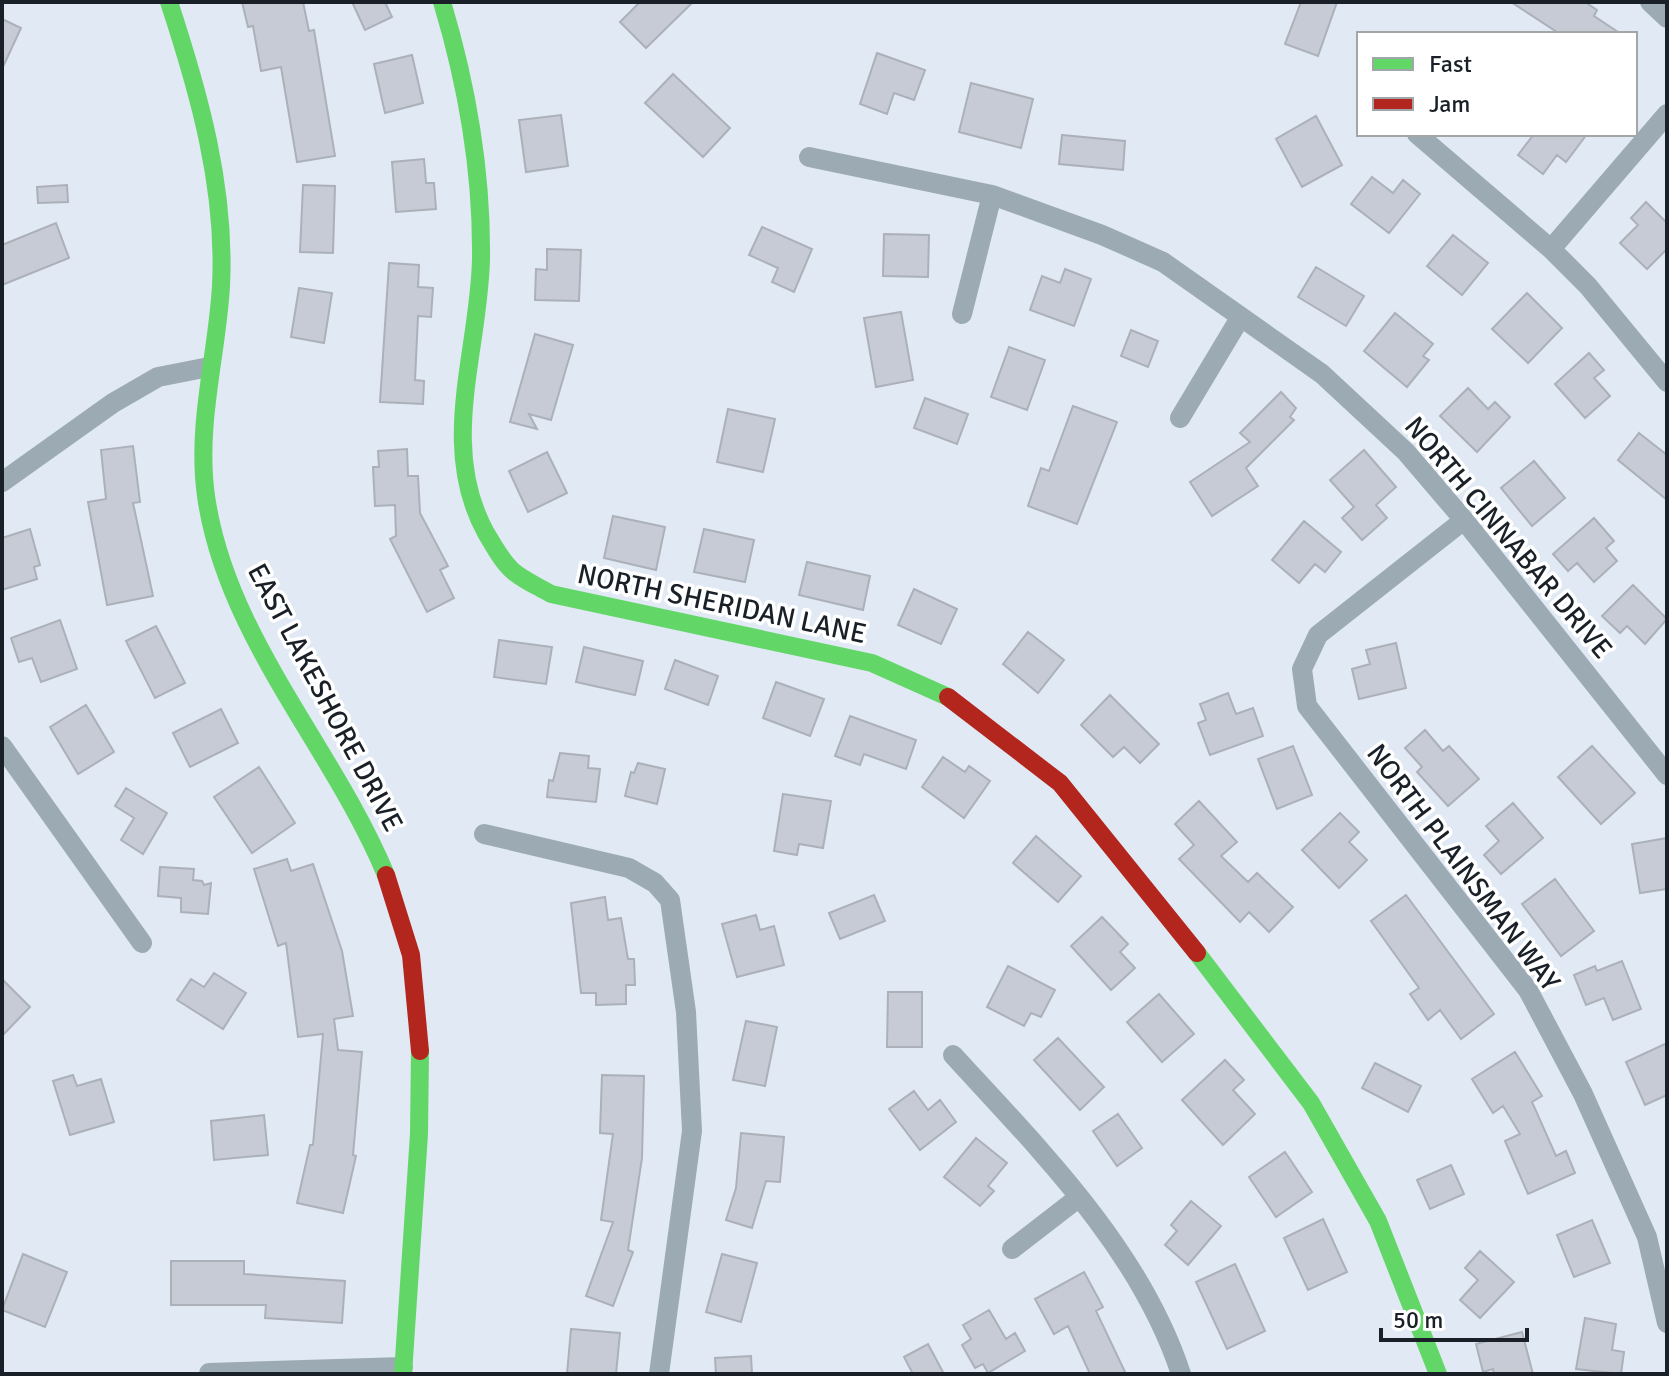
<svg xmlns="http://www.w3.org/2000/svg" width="1669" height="1376" font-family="Signika,sans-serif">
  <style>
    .building { fill: #c7cbd5; stroke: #acb0b9; stroke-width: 2 }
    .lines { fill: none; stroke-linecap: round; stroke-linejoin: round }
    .street { stroke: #9cabb3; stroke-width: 20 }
    .fast { stroke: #63d668; stroke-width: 18 }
    .jam { stroke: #b3261e; stroke-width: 18 }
    .labels { text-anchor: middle; stroke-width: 7; stroke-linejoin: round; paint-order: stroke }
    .street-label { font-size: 28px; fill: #1a2027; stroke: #fff }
  </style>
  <rect width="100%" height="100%" fill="#e0e9f4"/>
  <!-- building -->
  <path class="building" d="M242,2h61l6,29 5,-1 21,126 -38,6 -16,-95 -20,4 -8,-45 -5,1z
    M352,2h33l7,15 -27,13z
    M640,2h53l-47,46 -26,-26z
    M1301,2h36l-19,54 -33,-12z
    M1511,2h74l12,8 -3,6 27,18h-61z
    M2,19l19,9 -19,41z
    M877,53l48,17 -11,30 -20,-7 -7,21 -27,-10z
    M412,55l11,48 -38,10 -11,-49z
    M673,74l57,54 -27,29 -58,-54z
    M971,83l62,16 -12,49 -62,-16z
    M561,115l7,51 -42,6 -7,-52z
    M1316,116l26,49 -40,22 -26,-48z
    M1534,134h53l-21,28 -9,-7 -14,19 -25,-19z
    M1062,135l63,6 -2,29 -64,-6z
    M424,159l2,24h8l2,26 -40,3 -4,-50z
    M1372,177l21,16 10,-13 17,14 -31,39 -38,-29z
    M67,185l1,17 -30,1 -1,-16z
    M303,185l32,1 -2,67 -33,-1z
    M1646,202l21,21v26l-20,20 -27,-26 18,-18 -7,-7z
    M56,223l13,35 -67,27v-40z
    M762,227l50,22 -18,43 -22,-10 6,-14 -29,-13z
    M884,234l45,1 -1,42 -45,-1z
    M1453,235l35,28 -26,32 -35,-29z
    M547,249l34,1 -2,51 -44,-1 1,-31 11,1z
    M389,263l30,2 -1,22 15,1 -2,29 -13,-1 -3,64 9,1 -1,23 -43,-2z
    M1316,267l48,29 -18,30 -48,-29z
    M1065,269l26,10 -17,47 -44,-16 12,-34 18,7z
    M299,288l33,5 -8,50 -33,-6z
    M1527,293l35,35 -34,35 -36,-34z
    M901,312l12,68 -37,7 -12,-69z
    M1395,313l38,31 -10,12 6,4 -22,27 -43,-36z
    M1131,330l27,11 -10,26 -27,-11z
    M535,334l38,11 -22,75 -22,-6 8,15 -27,-7z
    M1009,347l36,13 -18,50 -36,-13z
    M1589,353l15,17 -10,8 16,18 -25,22 -30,-34z
    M1468,388l20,21 7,-7 15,15 -33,35 -37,-36z
    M1281,392l15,16 -6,9 4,3 -48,48 12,18 -46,30 -22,-34 60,-40 -10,-9z
    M925,398l43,16 -11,30 -43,-16z
    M1073,406l44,16 -40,102 -49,-18 13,-38 8,3z
    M728,409l47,10 -12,53 -46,-10z
    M1639,433l28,22v45l-49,-40z
    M133,446l7,56 -7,1 20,93 -46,9 -19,-103 18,-3 -5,-49z
    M407,449l1,27h10l2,37 28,53 -8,4 14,28 -27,14 -37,-73 6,-3 -1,-31 -20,1 -2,-39h6l-1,-16z
    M1364,450l32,37 -20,18 11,13 -25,22 -20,-22 12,-11 -24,-27z
    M547,452l20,41 -39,19 -19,-41z
    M1534,461l31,37 -33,28 -31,-38z
    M613,516l52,11 -9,43 -52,-12z
    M1594,518l20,23 -8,7 11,13 -23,21 -17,-19 -9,8 -15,-17z
    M1304,521l37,31 -16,20 -10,-8 -16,19 -27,-23z
    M30,529l10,36 -6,2 3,12 -35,11v-52z
    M704,529l50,11 -9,42 -51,-10z
    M807,562l63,14 -7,34 -64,-15z
    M1633,585l34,34 -22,25 -18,-18 -7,7 -18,-17z
    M914,589l43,20 -16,35 -43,-19z
    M60,620l17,49 -36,13 -9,-24 -13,4 -8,-24z
    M156,626l29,57 -30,15 -29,-57z
    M1028,632l36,28 -26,33 -35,-29z
    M499,640l53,7 -6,37 -52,-7z
    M1396,643l10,45 -47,11 -7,-30 18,-5 -4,-14z
    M584,647l59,14 -8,34 -59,-13z
    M675,660l43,16 -10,29 -43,-16z
    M776,682l48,17 -14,37 -47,-18z
    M1228,693l8,21 17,-6 10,28 -53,19 -12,-32 8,-3 -6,-16z
    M1110,695l49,49 -19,19 -16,-16 -11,10 -32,-32z
    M86,705l28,47 -36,22 -28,-47z
    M221,709l17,34 -48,24 -17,-34z
    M850,716l66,24 -10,29 -42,-15 -4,11 -25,-9z
    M1425,730l18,21 6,-5 30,33 -31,27 -31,-34 5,-5 -17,-19z
    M1293,746l19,49 -35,14 -19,-50z
    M1592,746l43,47 -34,31 -43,-47z
    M560,753l29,3 -1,12 12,1 -4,33 -49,-5 2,-17 4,1z
    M943,757l22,15 4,-6 21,15 -26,37 -42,-31z
    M638,763l27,6 -8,35 -32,-8 6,-24 3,1z
    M259,767l36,56 -43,30 -38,-56z
    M126,788l41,25 -24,41 -22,-14 13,-22 -19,-12z
    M783,794l48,7 -8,47 -24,-4 -2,11 -23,-4z
    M1199,801l38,41 -16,14 27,26 9,-9 36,34 -24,25 -20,-20 -9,10 -61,-63 15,-14 -19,-21z
    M1513,803l30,35 -42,36 -17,-19 15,-14 -13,-15z
    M1340,813l19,19 -10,10 18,18 -28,28 -37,-38z
    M1036,836l45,40 -23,26 -45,-39z
    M1667,838v51l-27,4 -8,-49z
    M287,859l4,12 22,-7 29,87 11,65 -19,3 4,31 24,2 -9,103 3,1 -13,57 -46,-10 13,-58h3l10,-111 -25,3 -12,-94 -8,3 -24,-77z
    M160,867l34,2 -1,11 9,1 2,4 7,-2 -3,31 -27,-2v-14l-23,-2z
    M1555,879l39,52 -33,25 -39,-52z
    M874,895l11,26 -45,18 -11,-26z
    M1406,895l88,119 -33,25 -21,-29 -12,10 -18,-26 9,-6 -48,-67z
    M605,897l3,23 13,-2 7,41h6l1,26h-9v19l-30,1v-12h-15l-10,-90z
    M756,915l4,15 14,-4 10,39 -47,12 -15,-53z
    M1102,917l26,27 -8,8 15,16 -24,22 -40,-44z
    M1622,961l19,48 -28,11 -9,-22 -18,7 -12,-30 21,-9 2,5z
    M1008,966l47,24 -14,27 -10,-4 -7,13 -37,-19z
    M214,973l32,20 -23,36 -46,-29 14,-21 13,8z
    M2,979l28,28 -28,29z
    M888,992h34v55h-35z
    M1159,994l35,40 -32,28 -35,-40z
    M746,1021l31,6 -12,59 -32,-6z
    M1058,1038l46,49 -24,23 -46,-50z
    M1667,1043v52l-22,10 -19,-43z
    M1515,1052l27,44 -10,6 24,54 10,-5 9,22 -47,21 -23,-53 15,-7 -17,-28 -10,7 -21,-34z
    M1225,1060l19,20 -11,10 22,24 -32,31 -41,-45z
    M1375,1063l46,23 -13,26 -46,-24z
    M73,1075l4,11 24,-7 13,43 -44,13 -17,-54z
    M602,1075l42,1 -2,82 -14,92 5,2 -20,54 -27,-10 27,-74 -12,-2 12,-86 -13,-1z
    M914,1091l14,19 12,-10 16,22 -36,28 -31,-41z
    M1118,1114l24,34 -25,18 -24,-35z
    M264,1115l4,40 -54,5 -3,-39z
    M741,1133l43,4 -4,45 -14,-1 -14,47 -26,-8 10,-32z
    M976,1138l31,25 -19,23 6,5 -14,15 -36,-29z
    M1285,1152l27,40 -36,25 -27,-40z
    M1451,1165l13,29 -34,15 -13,-29z
    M1191,1201l30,25 -33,39 -23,-20 12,-14 -6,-6z
    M1323,1219l24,53 -39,18 -24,-52z
    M1592,1220l18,43 -36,14 -17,-42z
    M1480,1251l34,31 -34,36 -20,-18 18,-20 -13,-12z
    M23,1254l44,18 -22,55 -43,-17z
    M722,1254l35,9 -16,59 -35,-10z
    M171,1261h73v13l101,7 -3,42 -77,-5 1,-13h-95z
    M1235,1264l30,67 -38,18 -31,-67z
    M1084,1272l19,35 -7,4 30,63h-36l-22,-48 -14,8 -19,-35z
    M989,1310l17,29 9,-6 10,18 -37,22 -5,-9 -8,4 -13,-23 9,-6 -8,-14z
    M1585,1318l31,6 -4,26 12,2 -3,22 -45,-5z
    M571,1329l49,4 -4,41h-49z
    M1522,1332l11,42h-39l-1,-5 -10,3 -7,-28z
    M928,1344l16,30h-31l-9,-17z
    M751,1356l1,18h-36l-1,-16z"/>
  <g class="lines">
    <!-- street -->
    <path class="street" d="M1650,2l17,16
      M1417,134l134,115 37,37 79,96
      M809,157l183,38 110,40 61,27 159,112 84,78 58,68 203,255
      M1551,249l116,-135
      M962,314l30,-119
      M1180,418l60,-100
      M2,482l111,-79 45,-26 51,-10
      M1464,520l-146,115 -16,34 5,37 221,284 55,104 64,143 20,86
      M2,746l140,197
      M484,834l145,34 26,15 15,17 16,112 6,119 -33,243
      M953,1055c87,95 187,194 228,319
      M1012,1249l66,-51
      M209,1373l194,-6"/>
    <!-- fast -->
    <path class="fast" d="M169,2c30,91 57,186 52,284 -4,70 -25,138 -15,210 20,141 127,251 180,379
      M442,2c25,83 40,170 39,257 -2,93 -43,187 5,274 8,13 16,29 28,39 11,9 25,15 37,22l321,69 76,34
      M1197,953l114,150 67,118 60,153
      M403,1374l16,-240 1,-83"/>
    <!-- jam -->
    <path class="jam" d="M948,697l112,86 137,170
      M386,875l25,80 9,96"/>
  </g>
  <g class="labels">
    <!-- street labels -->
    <g class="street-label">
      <text transform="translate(1509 537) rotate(50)" y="10">NORTH CINNABAR DRIVE</text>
      <text transform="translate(722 603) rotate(12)" y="10">NORTH SHERIDAN LANE</text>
      <text transform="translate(326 697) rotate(62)" y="10">EAST LAKESHORE DRIVE</text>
      <text transform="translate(1464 867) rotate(53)" y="10">NORTH PLAINSMAN WAY</text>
    </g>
  </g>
  <!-- border -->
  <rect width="1669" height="1376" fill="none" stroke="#1a2027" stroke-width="8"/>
  <!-- legend -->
  <rect x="1357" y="32" width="280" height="104" fill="#ffffff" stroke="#a3a6a9" stroke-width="2"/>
  <rect x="1373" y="58" width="40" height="12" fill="#63d668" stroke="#a3a6a9" stroke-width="2"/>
  <text x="1429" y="72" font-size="24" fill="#1a2027">Fast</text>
  <rect x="1373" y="98" width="40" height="12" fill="#b3261e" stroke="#a3a6a9" stroke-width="2"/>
  <text x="1429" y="112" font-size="24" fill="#1a2027">Jam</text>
  <!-- scale -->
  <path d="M1381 1328v12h146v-12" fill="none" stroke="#1a2027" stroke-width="4"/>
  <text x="1393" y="1328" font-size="24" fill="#1a2027" stroke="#ffffff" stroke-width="6" paint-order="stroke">50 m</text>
</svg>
